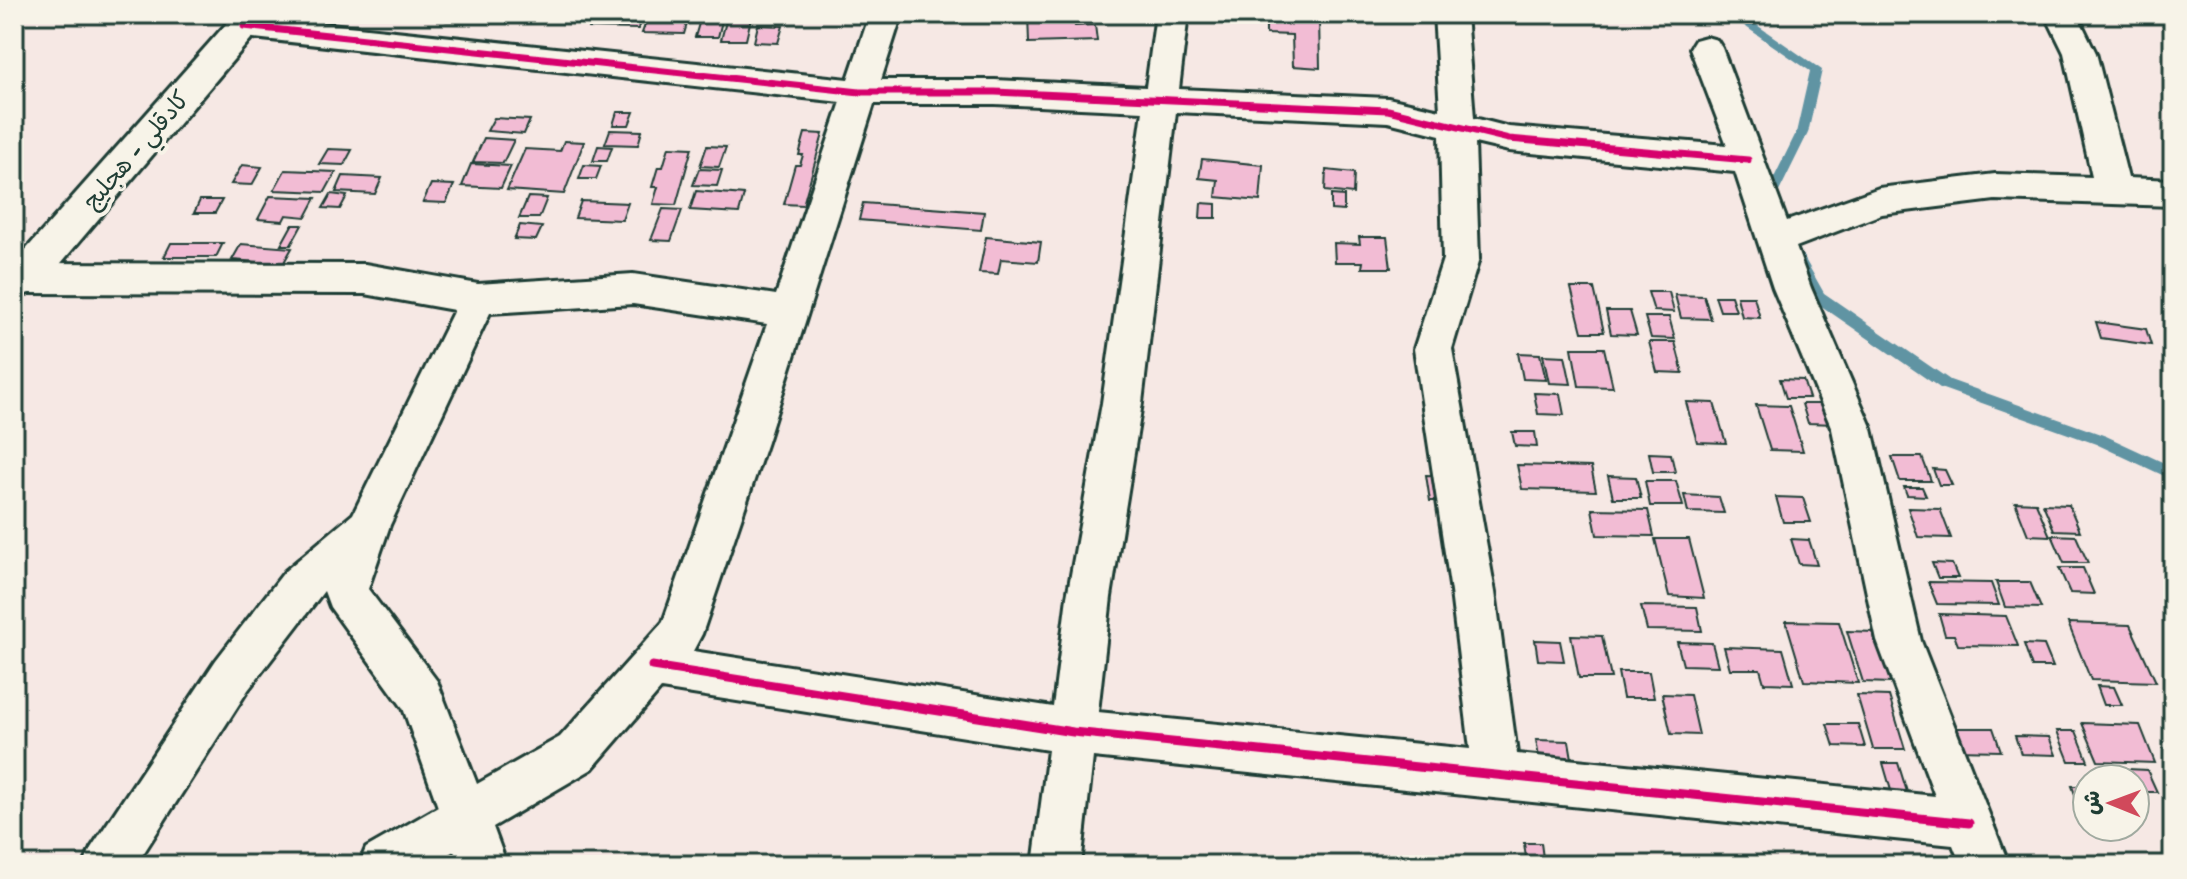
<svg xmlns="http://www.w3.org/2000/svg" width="2187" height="879" font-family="Sriracha,'Playpen Sans Arabic',sans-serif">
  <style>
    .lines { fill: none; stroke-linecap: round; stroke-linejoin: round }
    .stream { fill: #6094a3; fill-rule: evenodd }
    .building { fill: #f2bcd4; stroke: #1f3d34; stroke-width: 2 }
    .minor-casing { stroke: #1f3d34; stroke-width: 6 }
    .tertiary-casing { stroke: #1f3d34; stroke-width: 6 }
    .minor { fill: #f7f3e8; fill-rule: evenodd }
    .tertiary { fill: #f7f3e8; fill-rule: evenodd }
    .cycleway-far1-casing { stroke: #f7f3e8; stroke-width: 11 }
    .cycleway-casing { stroke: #f7f3e8; stroke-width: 14 }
    .cycleway-far1 { stroke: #d6006c; stroke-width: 7 }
    .cycleway { stroke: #d6006c; stroke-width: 9 }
    .labels { text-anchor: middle; stroke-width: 8; stroke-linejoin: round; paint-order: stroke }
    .street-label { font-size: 24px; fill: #1f3d34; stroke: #f7f3e8 }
  </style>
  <rect width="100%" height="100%" fill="#f6e8e4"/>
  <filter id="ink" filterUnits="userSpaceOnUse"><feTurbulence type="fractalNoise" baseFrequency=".0125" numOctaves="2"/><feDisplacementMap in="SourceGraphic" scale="16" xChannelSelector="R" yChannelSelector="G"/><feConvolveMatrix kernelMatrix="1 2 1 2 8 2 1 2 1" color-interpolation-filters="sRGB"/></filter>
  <g filter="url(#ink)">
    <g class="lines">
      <!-- stream -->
      <path class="stream" d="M1727,14h14l81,56 -14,63 -35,71 -6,5 -6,-5 35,-71 14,-62z
        M1797,253l5,1 22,39 126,87 156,56 67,31v13l-77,-36 -156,-56 -126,-87 -23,-43z"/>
    </g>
    <!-- building -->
    <path class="building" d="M449,14h51l-3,8 -51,-1z
      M594,14h48l-4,15 -49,-1z
      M649,14h41l-6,20 -42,-1z
      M728,14h24l-6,26h-25z
      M1028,14h46l1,12 20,-1 2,16 -68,2z
      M1266,14l53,3 1,51 -27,-2 -1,-31 -26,-1z
      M700,20l22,1 -4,16h-23z
      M758,25l25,1 -5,17 -24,-1z
      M617,112h17l-5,13h-16z
      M494,118l36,2 -6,14 -37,-3z
      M610,130l32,1 -4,14 -33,-1z
      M805,133l18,1 -20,71 -19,-1 11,-39h5l3,-10h-4z
      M484,138l30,2 -11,23 -30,-1z
      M564,141l20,1 -20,52 -57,-4 18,-41 35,2z
      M598,146l14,1 -5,14h-14z
      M707,146l19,1 -7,20 -19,-1z
      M669,147l23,1 -16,57 -23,-1 5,-17h-6l6,-20h5z
      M328,149l24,1 -8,15 -25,-1z
      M1202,159l61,6 -3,36 -44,-4 2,-17 -19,-2z
      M471,164l40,2 -10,22 -39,-2z
      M242,165l20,2 -10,18 -21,-1z
      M584,165l17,1 -5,13h-17z
      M699,169l23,1 -5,16 -24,-1z
      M285,170l51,2 -11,20 -51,-2z
      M1326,170l28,3 -1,21 -28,-3z
      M343,176l39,2 -7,16 -39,-2z
      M431,184l23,1 -8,18 -23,-1z
      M696,191l48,4 -5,18 -49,-3z
      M331,194l16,2 -7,13 -17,-1z
      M1331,195l13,1v15l-13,-1z
      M270,196l46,2 -10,19 -20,-2 -3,6 -25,-2z
      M528,197l19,1 -8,20h-20z
      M200,200h22l-7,13h-21z
      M581,201l47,2 -6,17 -47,-2z
      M863,203l121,9 -3,18 -122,-10z
      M1201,203l15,1v14h-16z
      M663,209l19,1 -11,31 -20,-1z
      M292,225h10l-11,20h-10z
      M520,225l22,2 -6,13 -22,-1z
      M986,237l55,5 -3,20 -37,-3 -3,15 -19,-1z
      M1359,237h28l4,31h-29l1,-6h-28l-1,-19 26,1z
      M171,243h52l-7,14h-52z
      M241,244l51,4 -9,16 -51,-4z
      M1571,288h23l10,44h-22z
      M1648,292h21l5,20 -20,-1z
      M1675,295l29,1 7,23 -30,-1z
      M1715,296h16l5,15h-16z
      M1737,297h17l6,21 -18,-1z
      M1606,311h24l7,24 -26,-1z
      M1645,317h24l6,22 -24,-1z
      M2096,322l50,7 5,16 -50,-7z
      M1649,342h26l8,31 -26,-1z
      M1572,348h32l9,39 -34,-1z
      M1518,353l22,1 6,26 -23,-1z
      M1543,355l22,1 6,28 -22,-1z
      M1780,379l23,1 6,18h-23z
      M1534,393l26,1 4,21 -26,-1z
      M1686,402l28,1 12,40 -29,-1z
      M1802,404h26l7,20 -27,-1z
      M1756,405l33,1 14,45 -33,-1z
      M1512,432h23l2,15 -22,-1z
      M1649,453l22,1 4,18h-22z
      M1892,457h30l9,24h-31z
      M1517,465l74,2 5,24 -74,-2z
      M1933,469l12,1 7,15h-13z
      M1426,475l26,1 4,25h-26z
      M1608,476l28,1 5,21h-28z
      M1645,481h31l7,25h-33z
      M1904,487h18l4,9 -19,-1z
      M1684,495l35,2 5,16 -36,-1z
      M1776,497l27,1 8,24h-28z
      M2015,502l21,1 14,33 -22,-1z
      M2043,504l26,1 11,26 -26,-1z
      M1908,508l32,1 11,29 -33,-1z
      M1592,509l56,1 6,26 -57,-1z
      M2052,535l24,1 12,27h-24z
      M1655,539h34l15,59 -35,-2z
      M1791,539l18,1 8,25 -18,-1z
      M1932,563l20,1 6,14h-20z
      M2059,568h24l11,26 -24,-1z
      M1928,582l63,1 8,22 -62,-1z
      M1996,582h34l11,26 -36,-1z
      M1641,606l56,1 5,24 -55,-1z
      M1939,614l67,2 12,30 -60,-1 -4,-10h-9z
      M1786,621l53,1 19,61 -54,-2z
      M2068,623l62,2 26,57 -65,-2z
      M1847,631l28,1 16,51 -28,-1z
      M1571,635l31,1 9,42h-32z
      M1535,640l25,1 4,20 -26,-1z
      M1677,642l35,1 6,23 -35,-1z
      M2024,644l20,1 9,22h-21z
      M1724,647l59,2 10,35 -29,-1 -4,-14h-30z
      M1618,672h31l5,26h-31z
      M2097,686l17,1 8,18h-18z
      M1662,694l28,1 9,40 -28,-1z
      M1857,695l32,1 16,53h-32z
      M2082,723l58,2 15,38 -57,-2z
      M1827,724h31l7,23 -31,-1z
      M1948,728h45l8,23 -45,-1z
      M2057,731h19l12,30h-19z
      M2015,736l34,1 7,18 -35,-1z
      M1536,740l33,1 5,29 -33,-1z
      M1883,763h15l15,48h-16z
      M2127,769l20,1 10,22h-21l-1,-13h-4z
      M2072,786h15v31h-4z
      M1524,843h17l3,22h-17z"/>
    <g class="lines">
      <defs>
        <path id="minor" d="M870,14h32l-21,66h114l151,7 10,-73h32l-9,75 209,9 52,12 -6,-96h32l8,104 35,9 218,18 -37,-97 5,-8 11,-3 11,3 5,8 65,173 92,-33 116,-14 97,3 -28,-124 -19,-39h32l19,39 32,125 45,2v26l-178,-6 -113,14 -86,33 15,41 61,141 49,212 88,224h-48l-8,-20 -860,-88 -12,108h-48l15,-115 -387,-61 -69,80 -99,58 14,38h-48l-5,-14 -25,14h-70l7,-17 72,-41 -35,-99 -73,-101 -6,-16 -76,99 -112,175h-52l7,-17 125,-188 69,-89 68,-57 101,-204 -89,-16 -340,-1 -11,-4v-22l11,-4 340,1 113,20 155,-10 143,21 65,-193 -597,-65 -11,-3 -5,-8 5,-8 11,-3 604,64zM874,104h121l148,7 -41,292 -35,194 -14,110 -360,-56 9,-17 65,-192zM1176,112l212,10 52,13 3,124 -29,90 37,243 19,157 -372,-37 13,-115 31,-194zM1475,143l34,8 226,21 38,116 59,141 45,212 58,155 -418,-42 -22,-162 -43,-243 27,-90zM633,304l134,20 -104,298 -103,115 -83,47 -40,-103 -69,-92 22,-64 100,-212z"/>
        <path id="tertiary" d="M235,14h37l-233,275 -25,10v-36z"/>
      </defs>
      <!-- minor casing -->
      <use href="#minor" class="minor-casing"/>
      <!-- tertiary casing -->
      <use href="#tertiary" class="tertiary-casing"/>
      <!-- minor -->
      <use href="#minor" class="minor"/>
      <!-- tertiary -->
      <use href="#tertiary" class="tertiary"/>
      <defs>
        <path id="cycleway-far1" d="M244,26l616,66h135l393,18 121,29 239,21"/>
        <path id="cycleway" d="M652,666l421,66 896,91"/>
      </defs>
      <!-- cycleway-far1 casing -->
      <use href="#cycleway-far1" class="cycleway-far1-casing"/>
      <!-- cycleway casing -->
      <use href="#cycleway" class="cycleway-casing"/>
      <!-- cycleway-far1 -->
      <use href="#cycleway-far1" class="cycleway-far1"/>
      <!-- cycleway -->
      <use href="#cycleway" class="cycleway"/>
    </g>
  </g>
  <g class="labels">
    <!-- street labels -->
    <g class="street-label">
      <text transform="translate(136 150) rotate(-49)" y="8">كادقلي - هجليج</text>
    </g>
  </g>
  <!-- margin -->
  <rect width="2187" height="879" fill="none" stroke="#f7f3e8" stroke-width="48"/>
  <rect x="24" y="24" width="2139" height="831" fill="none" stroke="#1f3d34" stroke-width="3" filter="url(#ink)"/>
  <!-- north arrow -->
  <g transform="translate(2111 803) rotate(271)"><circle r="38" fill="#f7f3e8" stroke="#a1aaa0" stroke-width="2"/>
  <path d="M0-6L14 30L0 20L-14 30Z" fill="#d1495b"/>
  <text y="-12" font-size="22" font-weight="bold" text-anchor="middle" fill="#1f3d34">ش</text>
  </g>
</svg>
